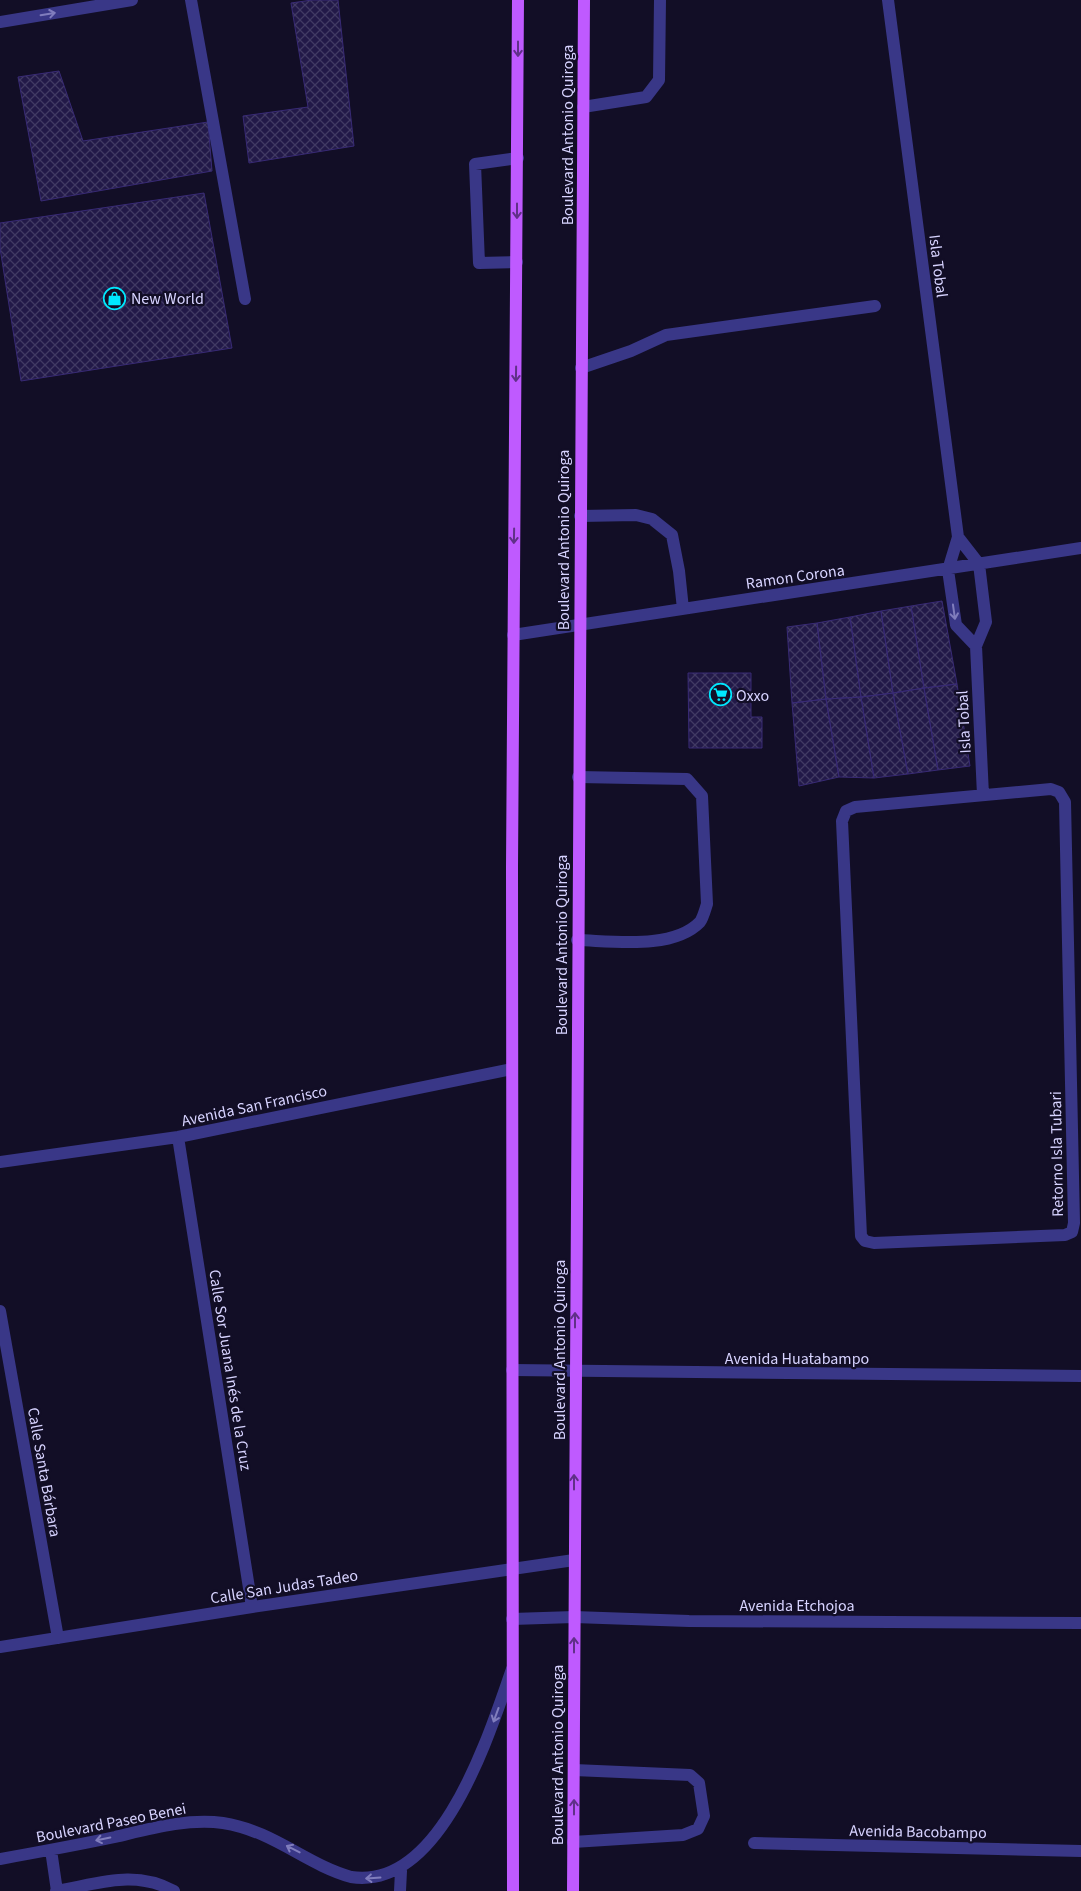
<svg xmlns="http://www.w3.org/2000/svg" width="1081" height="1891" font-family="'Source Sans 3',sans-serif">
  <style>
    .building { fill: url(#building-cross-hatch); stroke: #382a75 }
    .lines { fill: none; stroke-linecap: round; stroke-linejoin: round }
    .minor { stroke: #393787; stroke-width: 12 }
    .major { stroke: #bf5aff; stroke-width: 12 }
    .oneway { stroke: #807dbd }
    .oneway2 { stroke: #603088 }
    .labels { text-anchor: middle; stroke-width: 4.5; stroke-linejoin: round; paint-order: stroke }
    .street-label { font-size: 16px; fill: #d7d3ff; stroke: #120e26 }
    .poi-label { font-size: 16px; fill: #d7d3ff; stroke: #120e26; text-anchor: start }
  </style>
  <defs>
    <pattern id="building-cross-hatch" width="8" height="8" patternUnits="userSpaceOnUse" patternTransform="scale(1.25)"><rect width="8" height="8" fill="#221948"/><path d="M0 0l8 8M0 8l8-8" fill="none" stroke="#413a63"/></pattern>
  </defs>
  <rect width="100%" height="100%" fill="#120e26"/>
  <!-- building -->
  <path class="building" d="M312,0h26l16,146 -105,17 -6,-47 65,-9 -17,-104z
    M59,71l24,70 125,-19 4,49 -171,30 -23,-124z
    M204,193l28,155 -211,33 -21,-133v-25z
    M942,601l15,83 -33,4 -13,-82z
    M911,606l13,82 -31,5 -12,-82z
    M881,611l12,82 -32,4 -11,-80z
    M850,617l11,80 -35,2 -9,-76z
    M817,623l9,76 -34,4 -5,-76z
    M688,673h63v44h11v31h-73z
    M957,684l13,82 -32,4 -14,-82z
    M924,688l14,82 -30,4 -15,-81z
    M893,693l15,81 -34,4 -13,-81z
    M861,697l13,81 -35,-1 -13,-78z
    M826,699l13,78 -40,9 -7,-83z"/>
  <g class="lines">
    <!-- minor -->
    <path class="minor" d="M191,0l54,299
      M888,0l70,537 -10,33 8,55 20,21
      M0,22l132,-22
      M583,107l63,-10 13,-17 1,-80
      M517,262l-38,1 -4,-99 43,-6
      M581,368l50,-17 35,-16 209,-29
      M580,516l56,-1 16,4 20,16 7,36 4,38
      M958,537l21,27 7,58 -10,24 7,149
      M513,635l568,-87
      M1051,789l8,3 6,10 9,421 -2,9 -7,3 -191,8 -9,-2 -4,-5 -19,-415 4,-10 9,-4z
      M577,940c36,1 96,10 123,-18 3,-4 5,-12 7,-18l-5,-108 -15,-17 -109,-2
      M178,1137l74,470
      M0,1162l178,-25 334,-68
      M0,1311l58,327
      M512,1370l569,6
      M512,1619l62,-2 115,4 392,2
      M0,1647l252,-40 322,-47
      M573,1842l110,-7 15,-6 6,-13 -5,-33 -9,-8 -116,-5
      M754,1843l327,8
      M51,1850l6,41
      M0,1859c39,-7 77,-14 115,-22 34,-8 72,-19 108,-14 51,8 82,41 128,54 91,14 139,-146 161,-208
      M56,1891c42,-7 78,-22 118,0
      M400,1891l1,-20"/>
    <!-- major -->
    <path class="major" d="M513,1891l-1,-1025 6,-866
      M573,1891l11,-1891"/>
  </g>
  <!-- one-way arrows -->
  <defs><path id="oneway-shaft" d="M-6 0H5M1.5-3L5.5 0L1.5 3" fill="none" stroke-width="1.6" stroke-linecap="round" stroke-linejoin="round" transform="scale(1.25)"/></defs>
  <g class="oneway">
    <use href="#oneway-shaft" transform="translate(48 14) rotate(-9)"/>
    <use href="#oneway-shaft" transform="translate(954 612) rotate(82)"/>
    <use href="#oneway-shaft" transform="translate(496 1715) rotate(110)"/>
    <use href="#oneway-shaft" transform="translate(103 1839) rotate(168)"/>
    <use href="#oneway-shaft" transform="translate(293 1849) rotate(-153)"/>
    <use href="#oneway-shaft" transform="translate(373 1878) rotate(176)"/>
  </g>
  <g class="oneway2">
    <use href="#oneway-shaft" transform="translate(518 49) rotate(90)"/>
    <use href="#oneway-shaft" transform="translate(517 211) rotate(90)"/>
    <use href="#oneway-shaft" transform="translate(516 374) rotate(91)"/>
    <use href="#oneway-shaft" transform="translate(514 536) rotate(91)"/>
    <use href="#oneway-shaft" transform="translate(575 1320) rotate(-90)"/>
    <use href="#oneway-shaft" transform="translate(574 1482) rotate(-90)"/>
    <use href="#oneway-shaft" transform="translate(574 1645) rotate(-90)"/>
    <use href="#oneway-shaft" transform="translate(574 1807) rotate(-90)"/>
  </g>
  <!-- icons -->
  <defs>
    <symbol id="shop-ring" viewBox="-11 -11 22 22"><circle r="9.5" fill="#120e26" stroke="#00e8fe" stroke-width="1.5"/><path d="M-5-2.5h2.3a2.7 3.5 0 0 1 5.4 0H5L5.5 6h-11ZM-1.5-2.5h3a1.5 2.3 0 0 0-3 0Z" fill="#00e8fe"/></symbol>
    <symbol id="supermarket-ring" viewBox="-11 -11 22 22"><circle r="9.5" fill="#120e26" stroke="#00e8fe" stroke-width="1.5"/><path d="M-6-5.5h2.5l.6 2H6L4.5 2H-2.5L-4.4-4H-6ZM-1.5 3.2a1.3 1.3 0 1 0 .1 0ZM3 3.2a1.3 1.3 0 1 0 .1 0Z" fill="#00e8fe"/></symbol>
  </defs>
  <g fill-rule="evenodd">
    <use href="#shop-ring" x="102" y="286" width="25" height="25"/>
    <use href="#supermarket-ring" x="708" y="682" width="25" height="25"/>
  </g>
  <g class="labels">
    <!-- street labels -->
    <g class="street-label">
      <text transform="translate(567 135) rotate(-90)" y="6">Boulevard Antonio Quiroga</text>
      <text transform="translate(939 266) rotate(83)" y="6">Isla Tobal</text>
      <text transform="translate(563 540) rotate(-90)" y="6">Boulevard Antonio Quiroga</text>
      <text transform="translate(795 576) rotate(-8)" y="6">Ramon Corona</text>
      <text transform="translate(963 722) rotate(-93)" y="6">Isla Tobal</text>
      <text transform="translate(561 945) rotate(-90)" y="6">Boulevard Antonio Quiroga</text>
      <text transform="translate(254 1105) rotate(-12)" y="6">Avenida San Francisco</text>
      <text transform="translate(1056 1154) rotate(-91)" y="6">Retorno Isla Tubari</text>
      <text transform="translate(559 1350) rotate(-90)" y="6">Boulevard Antonio Quiroga</text>
      <text x="797" y="1364">Avenida Huatabampo</text>
      <text transform="translate(231 1370) rotate(81)" y="6">Calle Sor Juana Inés de la Cruz</text>
      <text transform="translate(45 1472) rotate(80)" y="6">Calle Santa Bárbara</text>
      <text transform="translate(284 1586) rotate(-9)" y="6">Calle San Judas Tadeo</text>
      <text x="797" y="1611">Avenida Etchojoa</text>
      <text transform="translate(557 1755) rotate(-90)" y="6">Boulevard Antonio Quiroga</text>
      <text transform="translate(111 1822) rotate(-11)" y="6">Boulevard Paseo Benei</text>
      <text transform="translate(918 1831) rotate(1)" y="6">Avenida Bacobampo</text>
    </g>
    <!-- poi labels -->
    <g class="poi-label">
      <text x="131" y="304">New World</text>
      <text x="736" y="701">Oxxo</text>
    </g>
  </g>
</svg>
